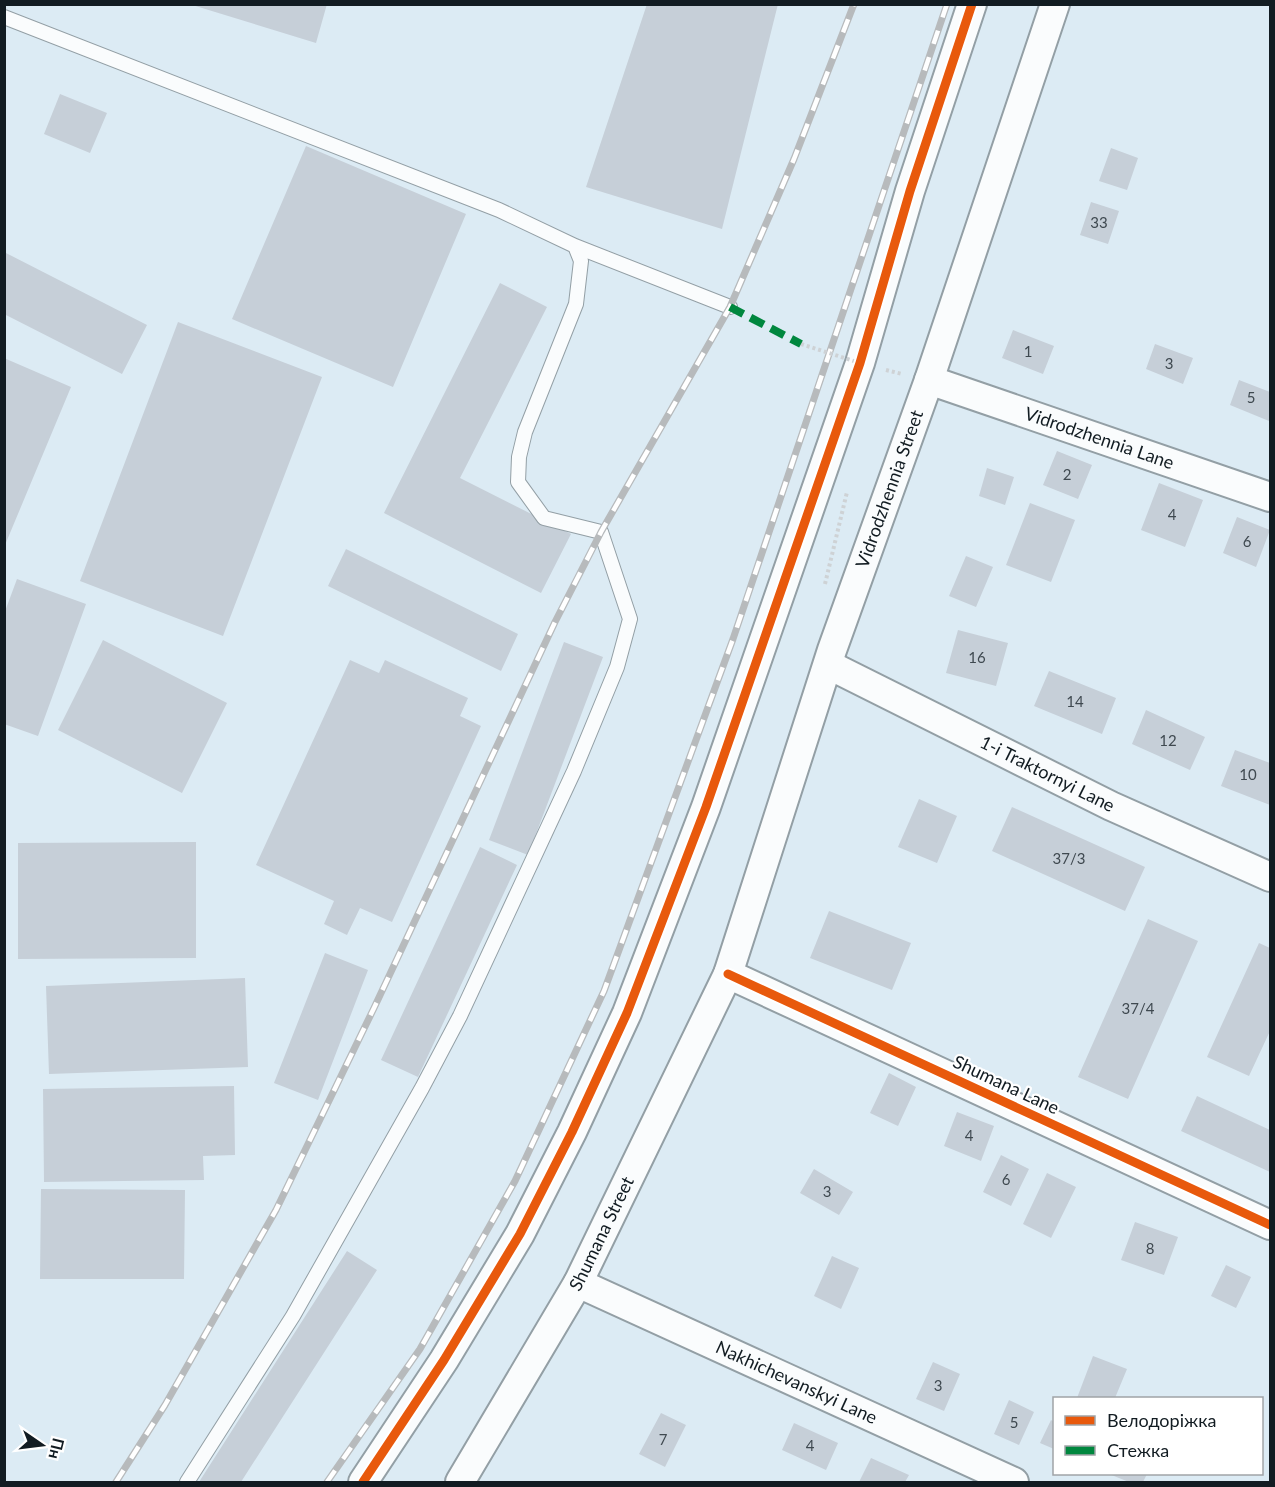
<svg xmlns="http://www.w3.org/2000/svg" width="1275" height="1487" font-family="Lato,sans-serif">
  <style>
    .building { fill: #c6cfd8 }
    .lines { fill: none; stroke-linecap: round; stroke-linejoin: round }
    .service-casing { stroke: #939fa5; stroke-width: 16 }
    .minor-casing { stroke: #939fa5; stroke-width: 32 }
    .path { stroke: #ced2d5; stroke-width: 4; stroke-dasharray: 3 3; stroke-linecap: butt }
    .service { stroke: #fafcfd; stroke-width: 14 }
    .minor { stroke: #fafcfd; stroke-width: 28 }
    .rail-casing { stroke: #b7babc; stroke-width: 7 }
    .rail { stroke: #fff; stroke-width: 4.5; stroke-dasharray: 14; stroke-linecap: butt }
    .path-bridge { stroke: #ced2d5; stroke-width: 4; stroke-dasharray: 3 3; stroke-linecap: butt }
    .quiet { stroke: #00873e; stroke-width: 8; stroke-dasharray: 15 8; stroke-linecap: butt }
    .cycleway-casing { stroke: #fff; stroke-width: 13 }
    .cycleway { stroke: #e8590c; stroke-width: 9 }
    .labels { text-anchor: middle; stroke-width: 4.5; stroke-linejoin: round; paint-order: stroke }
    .number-label { font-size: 15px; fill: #3f4950 }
    .street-label { font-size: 18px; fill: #121c22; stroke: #fff }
  </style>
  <rect width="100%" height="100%" fill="#dcebf4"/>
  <!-- building -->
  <path class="building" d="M189,4h138l-11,39z
    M647,4h131l-56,225 -136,-42z
    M60,94l47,19 -17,40 -46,-19z
    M306,146l160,68 -73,173 -161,-68z
    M1111,148l27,10 -11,32 -28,-9z
    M1091,202l28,9 -11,33 -28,-9z
    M4,252l143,73 -25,49 -118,-60z
    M500,283l47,24 -87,171 111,56 -30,59 -157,-80z
    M178,322l144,55 -99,259 -143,-55z
    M1013,330l41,16 -11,28 -41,-16z
    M1155,344l38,14 -10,26 -37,-15z
    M4,358l67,29 -66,158h-1z
    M1239,380l31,12 -1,29 -39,-16z
    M1057,451l35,14 -14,34 -35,-14z
    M987,468l27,9 -9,28 -26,-9z
    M1159,483l44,17 -18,47 -44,-17z
    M1030,503l45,17 -24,62 -45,-17z
    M1237,517l33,13 -14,37 -33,-14z
    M346,549l172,85 -17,37 -173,-85z
    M966,556l27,11 -17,40 -27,-11z
    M17,579l69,25 -48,132 -34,-12v-110z
    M958,630l50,13 -12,43 -50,-13z
    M103,640l124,63 -45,90 -124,-63z
    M564,642l39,15 -75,198 -39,-15z
    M350,660l29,13 6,-13 83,38 -8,18 21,10 -89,196 -32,-14 -13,27 -23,-11 10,-23 -78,-36z
    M1049,671l67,27 -14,36 -68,-28z
    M1146,710l59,27 -15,33 -58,-26z
    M1235,750l35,13v42l-49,-19z
    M919,799l38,17 -20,47 -39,-16z
    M1012,807l133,60 -20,44 -133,-60z
    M196,842v116l-178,1v-116z
    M480,847l37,18 -99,212 -37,-17z
    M829,911l82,32 -19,47 -82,-32z
    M1148,919l50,22 -70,158 -50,-22z
    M1259,943l11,5v83l-21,45 -42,-19z
    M325,953l43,17 -50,130 -44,-17z
    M245,978l3,89 -199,7 -3,-88z
    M889,1073l27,14 -18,39 -28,-13z
    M234,1086l1,69 -32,1 1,24 -160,2 -1,-93z
    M1197,1096l73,34v42l-89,-41z
    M957,1112l37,14 -13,35 -37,-15z
    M1001,1155l28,14 -18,37 -28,-14z
    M814,1169l39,23 -14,23 -39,-22z
    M1047,1173l29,14 -25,51 -28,-14z
    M41,1189l144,1 -1,89h-144z
    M1135,1222l43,15 -14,38 -43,-15z
    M347,1251l30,19 -136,212h-42z
    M832,1256l27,12 -18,41 -27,-13z
    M1226,1265l25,12 -15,31 -25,-12z
    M1093,1356l34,13 -12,29h-38z
    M933,1362l27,12 -16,37 -28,-12z
    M1009,1400l25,12 -15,33 -25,-11z
    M661,1413l25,12 -21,42 -26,-13z
    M1051,1420l3,2v27l-14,-6z
    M794,1423l44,20 -12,27 -44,-20z
    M871,1458l38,17 -4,7h-46z
    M1109,1474h38l-4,8h-14z"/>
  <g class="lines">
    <defs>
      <path id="service" d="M4,17l495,193 76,36 155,61
        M187,1482l106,-166 129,-228 38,-72 114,-245 43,-104 13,-48 -29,-87 -57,-14 -26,-36 1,-25 6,-25 51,-128 5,-43 -6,-15"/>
      <g id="minor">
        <path id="s1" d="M929,380l341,117"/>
        <path id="s2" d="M829,665l282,141 159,71"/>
        <path d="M728,974l542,251"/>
        <path id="s3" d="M578,1283l436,199"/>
        <path d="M363,1482l81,-122 76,-126 52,-102 55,-119 79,-206 154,-444 50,-172 62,-187"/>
        <path id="s4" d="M460,1482l118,-199 150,-309 104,-324 97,-270 126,-376"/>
      </g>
    </defs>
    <!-- service casing -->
    <use href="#service" class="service-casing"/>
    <!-- minor casing -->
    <use href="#minor" class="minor-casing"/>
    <!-- path -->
    <path class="path" d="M886,370l16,4
      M825,584l22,-92"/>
    <!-- service -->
    <use href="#service" class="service"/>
    <!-- minor -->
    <use href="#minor" class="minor"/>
    <defs>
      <path id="rail" d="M116,1482l49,-77 111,-195 98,-202 181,-386 46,-90 129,-225 64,-148 60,-155
        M327,1482l93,-133 95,-168 89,-190 129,-352 214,-635"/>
    </defs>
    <!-- rail casing -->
    <use href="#rail" class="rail-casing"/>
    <!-- rail -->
    <use href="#rail" class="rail"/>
    <!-- path-bridge -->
    <path class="path-bridge" d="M801,344l59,19"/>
    <!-- quiet -->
    <path class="quiet" d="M730,307l71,37"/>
    <defs>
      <path id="cycleway" d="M728,974l542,251
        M363,1482l81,-122 76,-126 52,-102 55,-119 79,-206 154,-444 50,-172 62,-187"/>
    </defs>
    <!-- cycleway casing -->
    <use href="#cycleway" class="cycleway-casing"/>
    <!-- cycleway -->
    <use href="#cycleway" class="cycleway"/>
  </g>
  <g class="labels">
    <!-- number labels -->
    <g class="number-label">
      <text x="1099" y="228">33</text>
      <text x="1028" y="357">1</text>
      <text x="1169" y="369">3</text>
      <text x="1251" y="403">5</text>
      <text x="1067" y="480">2</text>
      <text x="1172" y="520">4</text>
      <text x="1247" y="547">6</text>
      <text x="977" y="663">16</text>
      <text x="1075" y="707">14</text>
      <text x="1168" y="746">12</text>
      <text x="1248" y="780">10</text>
      <text x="1069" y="864">37/3</text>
      <text x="1138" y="1014">37/4</text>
      <text x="969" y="1141">4</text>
      <text x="1006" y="1185">6</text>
      <text x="827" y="1197">3</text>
      <text x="1150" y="1254">8</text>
      <text x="938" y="1391">3</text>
      <text x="1014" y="1428">5</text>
      <text x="663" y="1445">7</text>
      <text x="810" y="1451">4</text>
    </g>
    <!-- street labels -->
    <g class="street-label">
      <text dy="6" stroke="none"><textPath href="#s1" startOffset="180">Vidrodzhennia Lane</textPath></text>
      <text dy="6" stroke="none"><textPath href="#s4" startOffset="1086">Vidrodzhennia Street</textPath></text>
      <text dy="6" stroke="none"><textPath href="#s2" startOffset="244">1-i Traktornyi Lane</textPath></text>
      <text transform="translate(1006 1085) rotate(25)" y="6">Shumana Lane</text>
      <text dy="6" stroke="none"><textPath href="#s4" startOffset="286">Shumana Street</textPath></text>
      <text dy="6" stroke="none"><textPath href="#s3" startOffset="240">Nakhichevanskyi Lane</textPath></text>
    </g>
  </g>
  <!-- border -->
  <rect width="1275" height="1487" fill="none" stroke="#121c22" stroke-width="12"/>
  <!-- legend -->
  <rect x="1053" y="1397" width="210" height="78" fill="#ffffff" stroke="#a0a4a7" stroke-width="1.5"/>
  <rect x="1065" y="1416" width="30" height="9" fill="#e8590c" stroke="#a0a4a7" stroke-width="1.5"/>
  <text x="1107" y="1427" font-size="18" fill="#121c22">Велодоріжка</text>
  <rect x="1065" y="1446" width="30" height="9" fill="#00873e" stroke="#a0a4a7" stroke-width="1.5"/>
  <text x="1107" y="1457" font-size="18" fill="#121c22">Стежка</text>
  <!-- north arrow -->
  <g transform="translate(42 1445) rotate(104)" stroke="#ffffff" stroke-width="4.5" paint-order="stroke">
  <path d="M0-4.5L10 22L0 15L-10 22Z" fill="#121c22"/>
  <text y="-9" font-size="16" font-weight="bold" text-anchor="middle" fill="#121c22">Пн</text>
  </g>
</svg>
